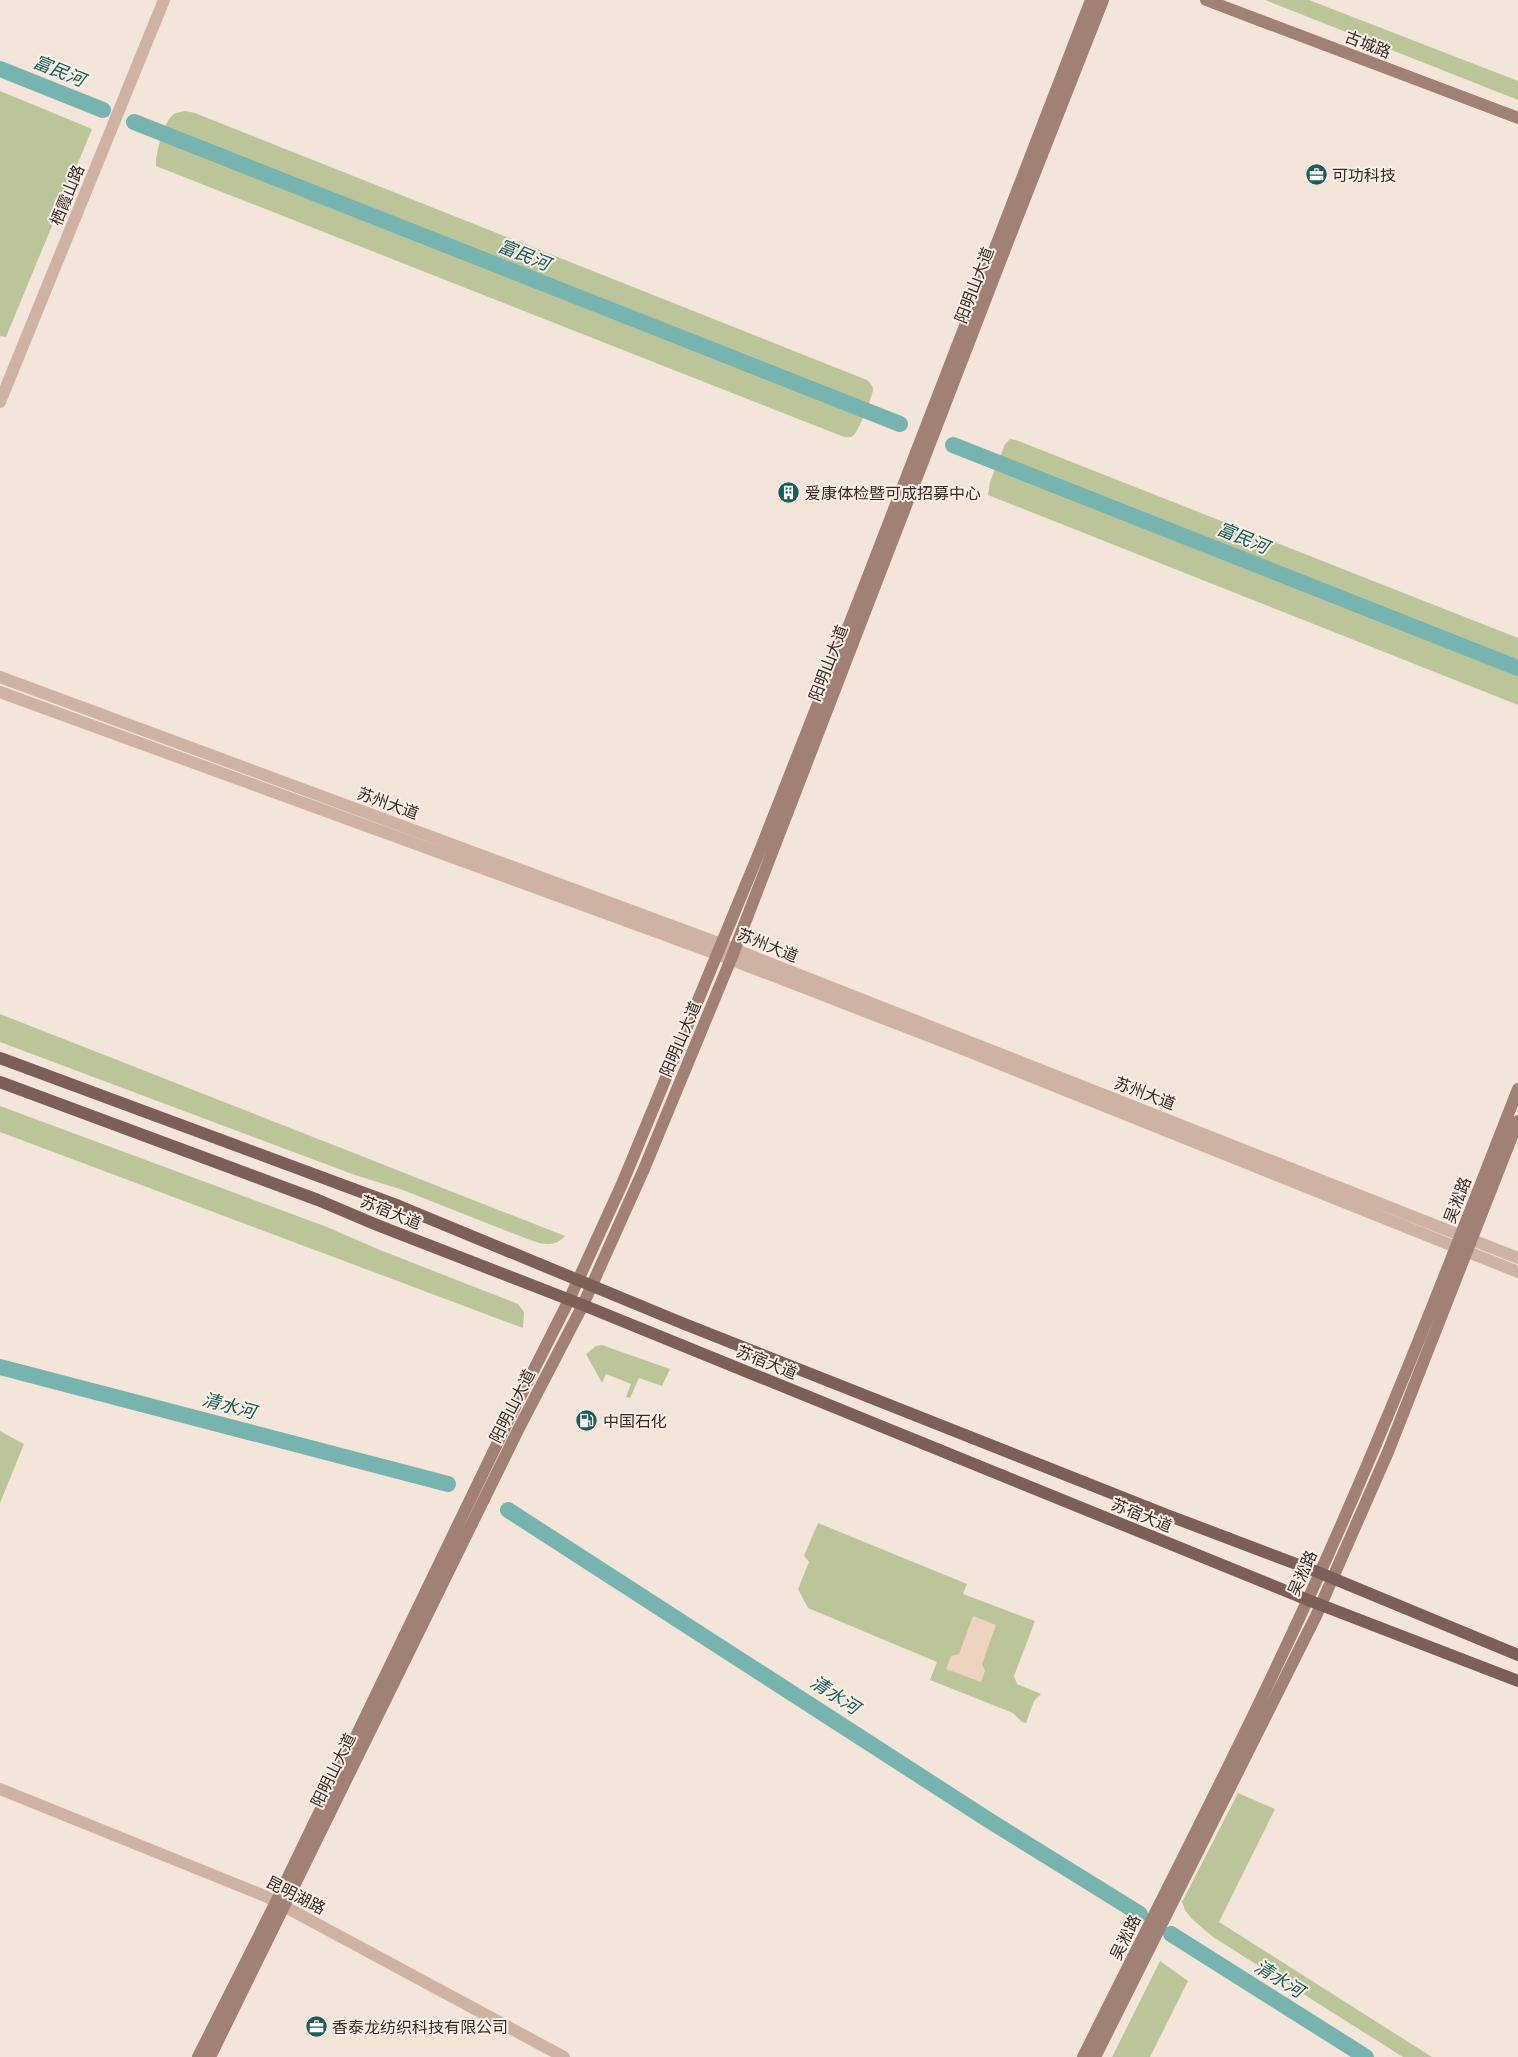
<svg xmlns="http://www.w3.org/2000/svg" width="1518" height="2057" font-family="Raleway,'Noto Sans SC',sans-serif">
  <style>
    .green { fill: #bcc599 }
    .plaza { fill: #eed4c0 }
    .lines { fill: none; stroke-linecap: round; stroke-linejoin: round }
    .river { stroke: #77b4af; stroke-width: 16 }
    .tertiary { stroke: #ceb3a5; stroke-width: 12 }
    .secondary { stroke: #a18176; stroke-width: 12 }
    .primary { stroke: #7c5f57; stroke-width: 12 }
    .labels { text-anchor: middle; stroke-width: 4; stroke-linejoin: round; paint-order: stroke }
    .street-label { font-size: 16px; fill: #392a27; stroke: #fbf0e8 }
    .poi-label { font-size: 16px; fill: #392a27; stroke: #fbf0e8; text-anchor: start }
    .water-label { font-size: 18px; font-style: italic; fill: #195e5a; stroke: #fbf0e8 }
  </style>
  <rect width="100%" height="100%" fill="#f4e5db"/>
  <!-- green -->
  <path class="green" d="M1265,0h44l209,81v19z
    M0,91l92,38 -86,208 -6,-1z
    M185,111l10,2 672,267c3,3 6,5 6,10 -1,7 -14,40 -19,45 -4,4 -10,2 -15,0l-683,-269c-1,-10 8,-46 18,-52 3,-2 8,-2 11,-3z
    M1010,439l6,1 502,198v67l-530,-210 2,-13 15,-38z
    M0,1014l565,222c-10,11 -21,9 -35,4l-127,-50 -48,-15 -355,-133z
    M0,1106l327,121 53,23 138,54 6,8 -1,16 -523,-196z
    M602,1345l68,24 -8,17 -23,-8 -9,20 -4,-1 5,-13 -25,-10 -4,9 -16,-29 10,-8z
    M0,1431l24,13 -24,59z
    M818,1523l149,61 -4,10 72,27 -21,55 3,8 24,10 -7,7 -8,22 -4,-1 -9,-9 -83,-33 7,-18 -129,-54 -10,-19 11,-27 -5,-6z
    M1238,1793l37,16 -56,113 213,135h-29l-190,-120 -21,-18 -7,-9 -3,-8z
    M1160,1961l28,20 -38,76h-38z"/>
  <!-- plaza -->
  <path class="plaza" d="M973,1616l23,9 -14,39 3,7 -4,11 -35,-13 5,-13 8,-2z"/>
  <g class="lines">
    <!-- river -->
    <path class="river" d="M0,69l103,41
      M134,122l766,302
      M953,445l565,223
      M0,1367l448,117
      M508,1510l482,311 150,93
      M1171,1934l195,123"/>
    <!-- tertiary -->
    <path class="tertiary" d="M0,402l164,-402
      M0,677l721,267 797,314
      M0,692l717,262 253,98 548,220
      M0,1789l265,107 299,161"/>
    <!-- secondary -->
    <path class="secondary" d="M1206,0l312,118
      M198,2057l78,-155 234,-485 59,-117 53,-116 139,-336 101,-256 229,-592
      M210,2057l308,-627 65,-125 61,-136 87,-210 279,-723 93,-236
      M1083,2057c76,-153 155,-305 226,-460 76,-166 142,-337 209,-508
      M1095,2057l221,-441 72,-164 130,-331"/>
    <!-- primary -->
    <path class="primary" d="M0,1058l399,148 283,117 485,192 153,58 198,82
      M0,1082l318,118 59,25 206,80 725,295 210,81"/>
  </g>
  <!-- icons -->
  <defs>
    <symbol id="office-disc" viewBox="-11 -11 22 22"><circle r="9.5" fill="#195e5a" stroke="#fbf0e8"/><path d="M-6-3h4V-5.5h4V-3h4V5H-6ZM-1-4.5V-3h2v-1.5ZM-6 0V1H6V0Z" fill="#fff"/></symbol>
    <symbol id="building-disc" viewBox="-11 -11 22 22"><circle r="9.5" fill="#195e5a" stroke="#fbf0e8"/><path d="M-4-6H4V6H1V3H-1V6H-4ZM-2.5-4.3h1.7v1.8h-1.7ZM.8-4.3h1.7v1.8H.8ZM-2.5-1h1.7V.8h-1.7ZM.8-1h1.7V.8H.8Z" fill="#fff"/></symbol>
    <symbol id="fuel-disc" viewBox="-11 -11 22 22"><circle r="9.5" fill="#195e5a" stroke="#fbf0e8"/><path d="M-5.5-6h7V0h2V4h1.3V-2.5L3-4.5l.8-.8L6-3V5H2.5V1h-1V6h-7ZM-4.2-4.7v3.2H.2V-4.7Z" fill="#fff"/></symbol>
  </defs>
  <g fill-rule="evenodd">
    <use href="#office-disc" x="1304" y="162" width="25" height="25"/>
    <use href="#building-disc" x="776" y="480" width="25" height="25"/>
    <use href="#fuel-disc" x="574" y="1408" width="25" height="25"/>
    <use href="#office-disc" x="304" y="2014" width="25" height="25"/>
  </g>
  <g class="labels">
    <!-- street labels -->
    <g class="street-label">
      <text transform="translate(1368 44) rotate(21)" y="6">古城路</text>
      <text transform="translate(67 195) rotate(-68)" y="6">栖霞山路</text>
      <text transform="translate(974 285) rotate(-69)" y="6">阳明山大道</text>
      <text transform="translate(828 663) rotate(-69)" y="6">阳明山大道</text>
      <text transform="translate(388 803) rotate(20)" y="6">苏州大道</text>
      <text transform="translate(768 945) rotate(22)" y="6">苏州大道</text>
      <text transform="translate(680 1039) rotate(-67)" y="6">阳明山大道</text>
      <text transform="translate(1145 1093) rotate(21)" y="6">苏州大道</text>
      <text transform="translate(1457 1200) rotate(-69)" y="6">吴淞路</text>
      <text transform="translate(391 1212) rotate(22)" y="6">苏宿大道</text>
      <text transform="translate(767 1362) rotate(22)" y="6">苏宿大道</text>
      <text transform="translate(512 1406) rotate(-63)" y="6">阳明山大道</text>
      <text transform="translate(1142 1515) rotate(22)" y="6">苏宿大道</text>
      <text transform="translate(1302 1573) rotate(-66)" y="6">吴淞路</text>
      <text transform="translate(333 1770) rotate(-64)" y="6">阳明山大道</text>
      <text transform="translate(296 1895) rotate(27)" y="6">昆明湖路</text>
      <text transform="translate(1125 1937) rotate(-64)" y="6">吴淞路</text>
    </g>
    <!-- poi labels -->
    <g class="poi-label">
      <text x="1332" y="181">可功科技</text>
      <text x="805" y="499">爱康体检暨可成招募中心</text>
      <text x="603" y="1427">中国石化</text>
      <text x="332" y="2033">香泰龙纺织科技有限公司</text>
    </g>
    <!-- water labels -->
    <g class="water-label">
      <text transform="translate(59 71) rotate(22)" y="6">富民河</text>
      <text transform="translate(524 255) rotate(22)" y="6">富民河</text>
      <text transform="translate(1243 538) rotate(22)" y="6">富民河</text>
      <text transform="translate(229 1406) rotate(15)" y="6">清水河</text>
      <text transform="translate(835 1695) rotate(33)" y="6">清水河</text>
      <text transform="translate(1279 1979) rotate(32)" y="6">清水河</text>
    </g>
  </g>
</svg>
